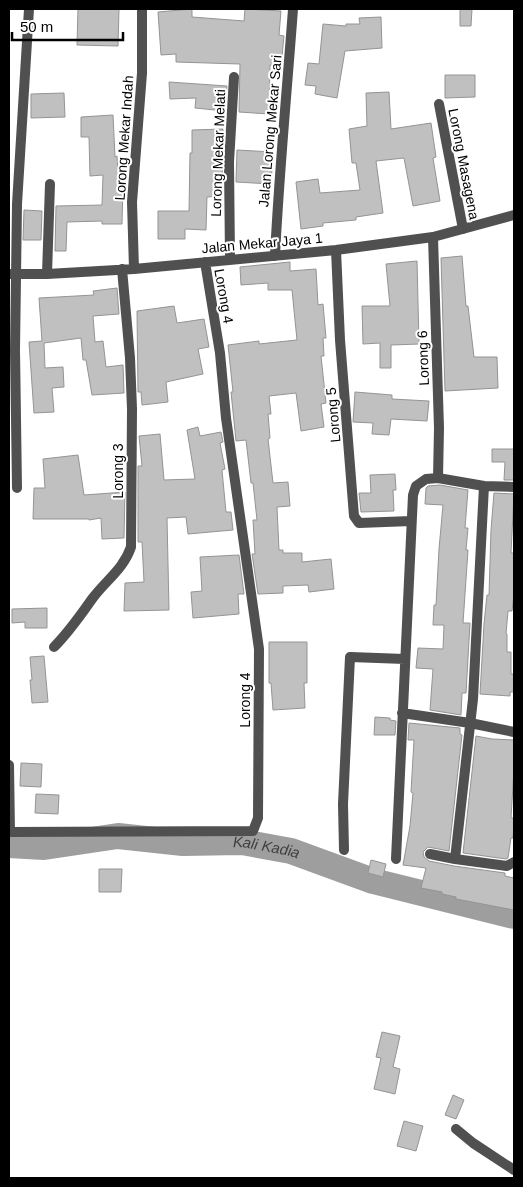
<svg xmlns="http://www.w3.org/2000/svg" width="523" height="1187" font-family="Arial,sans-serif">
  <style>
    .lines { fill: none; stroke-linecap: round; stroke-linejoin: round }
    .river { stroke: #9e9e9e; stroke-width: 26 }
    .building { fill: #c0c0c0; stroke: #949494 }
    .street { stroke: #505050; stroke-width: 10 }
    .labels { text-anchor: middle; stroke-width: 4; stroke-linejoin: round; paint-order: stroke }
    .street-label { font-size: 14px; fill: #000; stroke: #fff }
    .water-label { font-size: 15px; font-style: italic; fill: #3f3f3f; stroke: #fff }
  </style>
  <rect width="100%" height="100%" fill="#fff"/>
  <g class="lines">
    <!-- river -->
    <path class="river" id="s1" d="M9,845l35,2 74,-11 65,7 59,-1 49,9 82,30 141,35"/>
  </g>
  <!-- building -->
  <path class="building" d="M78,9h41l-1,37 -41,-1z
    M192,9v8l52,4 1,-12 36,2 -2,24 5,1 -3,30 -11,-1 -1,49 -30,-2 1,-48 -64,-2v-8l-15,1 -3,-43z
    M460,9h12l-1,17h-11z
    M381,17l1,31 -37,3 -8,47 -22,-4 1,-8 -11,-1 3,-22 11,1 4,-40 23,2v-2h14l-1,-6z
    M445,75h30v22l-30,1z
    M169,82l58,4 -2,25 -30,-3 1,-10 -26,1z
    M389,92l2,37 40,-6 5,34 -3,1 7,43 -27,5 -9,-48 -28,3 7,52 -27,4v3l-33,3v3l-22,3 -5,-47 22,-3 2,14 40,-3 -4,-27h-4l-3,-34 18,-3 -1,-33z
    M64,93l1,24 -34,1v-24z
    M113,115l2,42 2,-1 2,30h4l-1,38h-20v-3l-35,1 -1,29h-11l1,-45 46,-1 1,-30 -13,1 -1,-39h-8v-20z
    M223,129l-1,67 -15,1 -1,33 -21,-1v10h-27v-28h31l1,-58h2v-23z
    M237,150l36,2 -2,32 -35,-2z
    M24,210l18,1 -1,29h-18z
    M462,256l4,50h2l6,51h23l1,31 -53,3 -4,-133z
    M417,261l2,83 -28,1v23h-11v-25l-17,1 -1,-38h28l-4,-42z
    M290,262v9l26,-2 2,36 5,-1 3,34h-3l1,18h-3l5,47 -5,1 3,23 -23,4 -5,-38 -27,3 2,18h-3l2,24 -2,1 5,44 15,-1 2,24 -13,1 2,43h4v3h19v9l29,-3 3,30 -25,3 -1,-7 -25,1v7l-25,1 -6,-40h3l-2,-34h4l-4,-37h-2l-5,-43 -10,1 -5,-49h2l-5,-47 31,-4v3l38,-4 -5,-50h-24v-7l-27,2 -1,-18z
    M117,288l2,26 -26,2 2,26 8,-1 3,26 17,-2 1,28 -32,2 -6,-35h-3l-2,-22 -37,5 1,25 18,-1 1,20 -12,1 2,24 -20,1 -5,-71 13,-1 -3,-43 55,-3 -1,-4z
    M174,306l3,17 27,-4 5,28 -11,2 5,25 -37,8 2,20 -26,3 -1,-13h-3l-1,-81z
    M355,392l37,3v4l37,2 -2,20 -36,-2 -2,16 -17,-1 1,-11 -20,-1z
    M198,427l2,9 21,-4 2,10 -3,1 5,26 -3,1 4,42h5l2,18 -45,4 -2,-17 -19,1 2,92 -45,1 1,-28 19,-1 -2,-40h-4v-76h4l-3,-30 21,-2 4,46 31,-1 -8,-49z
    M492,449h22v31h-10l1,-18h-13z
    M78,455l6,40 41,-3 -1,46 -22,1 -1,-21 -12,2v-1h-56l1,-31h11l-2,-29z
    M395,474l1,16h-3l1,21 -33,1 -2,-19h12l-1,-18z
    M440,485l28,5 -3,38h3l-2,22h2l-5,73h7l-4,70h-4l-1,22 -31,-5 3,-41 -17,-1 2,-20 25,1 1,-24h-11l1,-20h2l3,-56 4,-44 -18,-1 1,-16 2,-2z
    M494,493l20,1 -3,59h3v41l-2,17h-4l-2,23h1v18h4v22h3v18h-4v4l-30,-2 4,-70 3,-29h2l2,-65z
    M239,555l5,39h-6l1,20 -46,4 -2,-26 11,-1 -2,-34z
    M47,608v20h-22v-6l-13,1v-14z
    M269,642h38v41h-3l1,25 -32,2 -2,-27h-2z
    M44,656l4,46 -16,1 -2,-23h2l-2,-23z
    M375,717l15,1v2l6,1 -1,14h-21z
    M409,723l51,5v6l2,1 -13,116 -21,-4 -5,5 1,5 5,4 25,5 51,7v3l9,2v32l-58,-11v-2l-14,-3v-2l-21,-4 5,-20 -23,-3 7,-39 3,-33 -2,-1 3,-52h-6z
    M476,736l16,3 22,1v29l-3,49h3v6l-1,14h-2l-3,20 -2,1 -43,-6z
    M21,763l21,1 -1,23 -21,-1z
    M36,794l23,1 -1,19 -23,-1z
    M371,860l15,4 -3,13 -15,-4z
    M99,869h23l-1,23h-22z
    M382,1032l18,4 -7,31 7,2 -5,25 -21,-5 7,-31 -5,-1z
    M453,1095l11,5 -8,19 -11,-4z
    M404,1121l19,5 -7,25 -19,-5z"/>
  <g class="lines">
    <!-- street -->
    <path class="street" d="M439,104l24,125
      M433,237l6,191 -1,50
      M336,250l4,90 14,176 5,7 52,-2
      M275,256c4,-83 12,-165 18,-247
      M230,259l-1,-97 5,-85
      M134,269l-2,-67 10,-129v-64
      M9,274h38l87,-5 202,-19 97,-13 81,-22
      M47,274l3,-90
      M17,488l-2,-138 2,-146 12,-195
      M54,647c15,-15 26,-31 38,-48 14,-19 31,-29 39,-52l1,-138 -2,-51 -8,-89
      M402,713l68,10 44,9
      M9,765l1,67 243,-1 5,-13 1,-169 -33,-231 -6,-65 -15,-91
      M344,850l-1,-46 7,-147 55,2
      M430,854l25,5 52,7 7,-4
      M396,859l17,-364 3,-9 10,-7 12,-1 46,8 30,1
      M455,859l18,-160 11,-213
      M456,1129l17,14 41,27"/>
  </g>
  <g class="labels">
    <!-- street labels -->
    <g class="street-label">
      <text transform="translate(270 131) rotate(-85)" y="5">Jalan Lorong Mekar Sari</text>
      <text transform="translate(124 138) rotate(-86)" y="5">Lorong Mekar Indah</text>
      <text transform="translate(218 153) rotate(-88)" y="5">Lorong Mekar Melati</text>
      <text transform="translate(464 164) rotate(79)" y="5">Lorong Masagena</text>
      <text transform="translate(262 243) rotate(-5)" y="5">Jalan Mekar Jaya 1</text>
      <text transform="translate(224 296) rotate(80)" y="5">Lorong 4</text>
      <text transform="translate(423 358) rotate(-92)" y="5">Lorong 6</text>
      <text transform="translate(333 415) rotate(-95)" y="5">Lorong 5</text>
      <text transform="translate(118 471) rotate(-90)" y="5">Lorong 3</text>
      <text transform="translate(245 700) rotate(-90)" y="5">Lorong 4</text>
    </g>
    <!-- water labels -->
    <g class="water-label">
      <text dy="5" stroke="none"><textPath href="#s1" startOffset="259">Kali Kadia</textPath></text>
    </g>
  </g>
  <!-- border -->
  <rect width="523" height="1187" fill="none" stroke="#000000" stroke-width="20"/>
  <!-- scale -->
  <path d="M12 32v8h111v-8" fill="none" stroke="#000000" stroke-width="2.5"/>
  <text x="20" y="32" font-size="15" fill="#000000" stroke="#ffffff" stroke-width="4" paint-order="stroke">50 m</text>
</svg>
